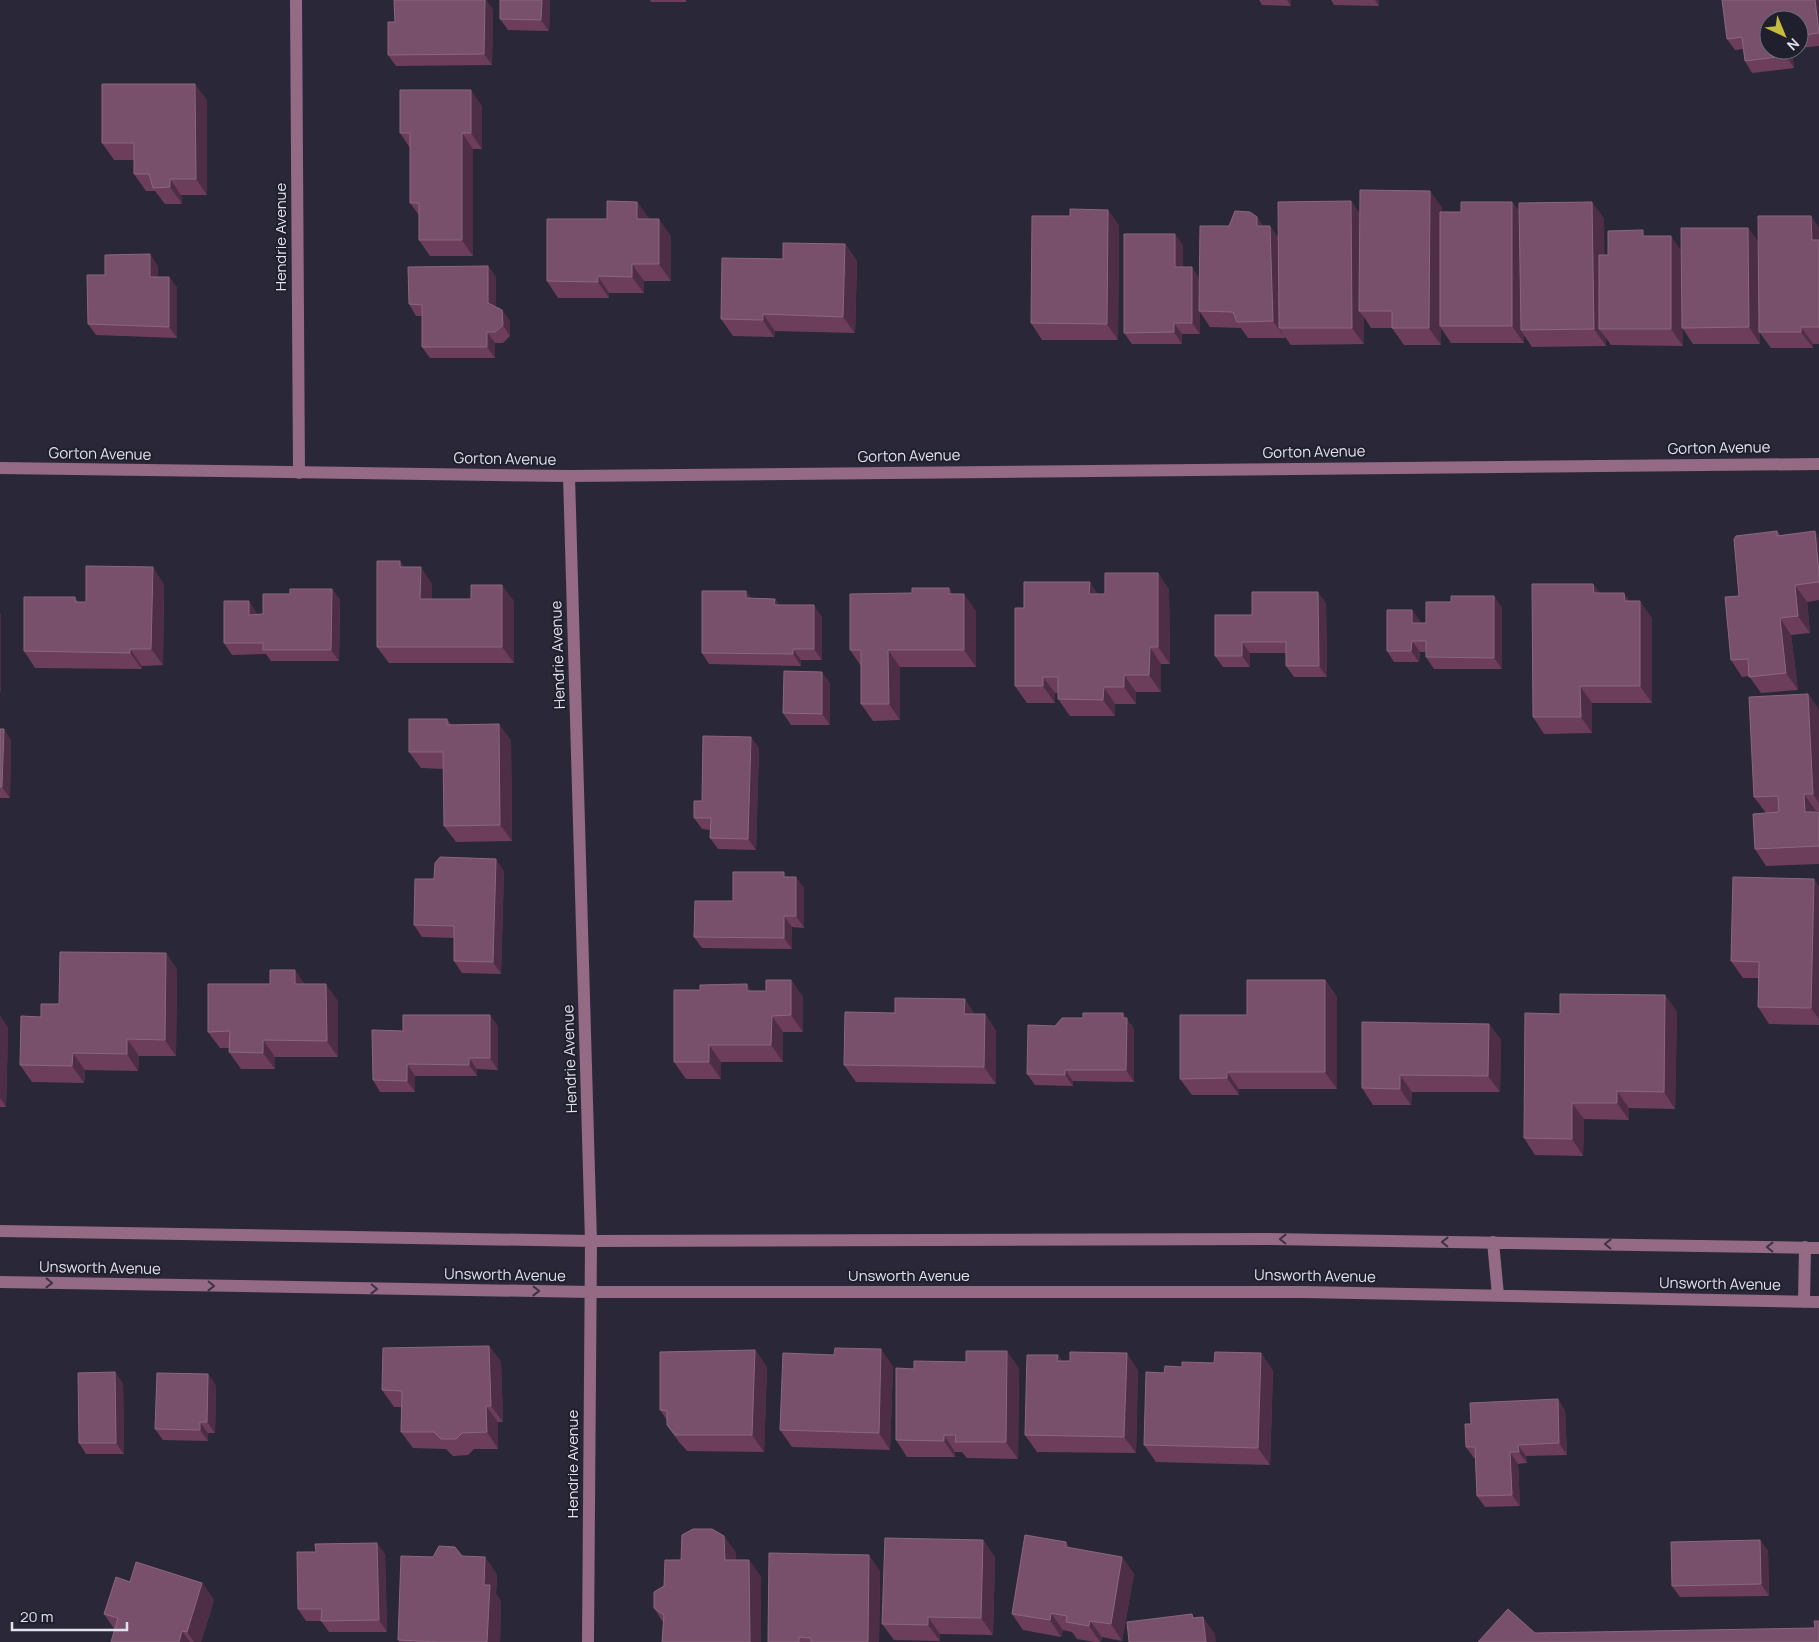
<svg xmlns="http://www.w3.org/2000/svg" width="1819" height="1642" font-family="Manrope,sans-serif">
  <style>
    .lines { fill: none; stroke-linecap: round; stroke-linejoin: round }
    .minor { stroke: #946a85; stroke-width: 12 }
    .wall { fill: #6d3e5b }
    .shaded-wall { fill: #4d2e46 }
    .building { fill: #79506b; stroke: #8a677f }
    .oneway { stroke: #3d3244 }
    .labels { text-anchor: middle; stroke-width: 4; stroke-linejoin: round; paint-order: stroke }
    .street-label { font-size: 15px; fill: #e2e2ec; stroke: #201f2e }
  </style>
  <rect width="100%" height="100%" fill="#2a2838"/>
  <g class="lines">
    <!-- minor -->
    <path class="minor" d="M296,0l3,473
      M0,468l569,8 1250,-12
      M569,476l22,765 -3,401
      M0,1231l591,10 678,-2 550,9
      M1493,1242l5,53
      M0,1282l591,10h712l516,10
      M1804,1302l1,-55"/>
  </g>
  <!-- wall -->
  <path class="wall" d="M394,0h92l7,10 -1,55 -96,1 -8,-11 7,-33z
    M550,0l-1,31 -41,-1 -8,-11z
    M650,0h36v2h-35z
    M1259,0h32v6l-29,-1z
    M1331,0h59h-11v6l-45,-1z
    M1819,0v46l-20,2v-28l-30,30h23l2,18 -42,5 -7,-12 -2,-12 -8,1 -8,-11z
    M207,100v95h-26l1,9h-17l-10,-13h-9l-12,-17v-14h-20l-12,-17z
    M482,106v43h-9v107h-43l-11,-16v-25l-9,-12v-55l-10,-15z
    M1351,201l9,13 82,-7v5h19l51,-10 7,9 73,-9 12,17v36h4l39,-19 34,14 67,-22 11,15 52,-27 8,12v116h-6v4h-42l-11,-15v11h-67l-10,-15v17l-72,-1 -5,-7v8l-74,1 -8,-12v8h-73l-10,-15v17h-37l-12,-17h-21l-7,-11v27l-73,1 -6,-8v1h-37l-7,-10 -31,-1 -10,-15v22h-18v10h-50l-8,-11 59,-88v22l16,11 64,-52 16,12z
    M637,202l12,17 22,17v45h-27v12h-35v5h-51l-11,-17 60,-62z
    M1108,210l11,16 -1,114h-76l-11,-17 39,-107z
    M845,244l12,17 -2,72 -80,-2 -1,6 -41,-1 -12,-17 62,-60z
    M158,266v11h11l8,11v50l-81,-3 -8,-11 17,-49z
    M488,266l8,11v30l6,3 8,11v15l-7,7h-8v15h-65l-8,-11v-31h-6l-7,-12z
    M1777,531l3,4 39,3v62l-12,2 3,31 -19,2 7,55 -37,3 -12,-17 -7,1 -11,-17 8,-64z
    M400,561l4,6 28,17v15l82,2v62h-125l-12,-16z
    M1158,573l11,17 1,74h-9v28h-25v12h-21v12h-45l-12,-17v-6h-3v10h-28l-12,-17 9,-78 74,-14h7z
    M164,584l-1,81 -21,1v3l-107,-1 -11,-17 51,-54 3,5h8z
    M1593,584l7,9 30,8 22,17v85h-60v30l-48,1 -11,-17z
    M332,589l8,11 -1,61h-68l-5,-7 -34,1 -8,-12 33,-30v1h6l27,-20z
    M746,591l5,7 24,1 4,6 43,12v43h-21v6l-92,-2 -7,-11z
    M953,594l23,17v56h-76v53l-27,1 -12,-17v-38l-11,-16z
    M1494,596l8,12v61h-68l-8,-12v-5h-6l-1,10h-25l-7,-11 25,-41 8,11v2h6l25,-21z
    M1326,603l1,74h-33l-8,-11v-13h-36v14h-27l-8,-11 37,-41z
    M830,683v42h-39l-8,-12z
    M1808,694l11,16v101h-3v1h3v52l-53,2 -11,-17 11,-36 -12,-16z
    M447,719l4,6 60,15 1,101 -56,1 -12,-16v-57l-23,-1 -12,-16z
    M0,729l11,11 -1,58h-10z
    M759,748l-3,102 -38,-1 -8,-11v-8l-8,-1 -8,-11 8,-17z
    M504,871l-3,103 -39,-1 -8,-12v-23l-32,-1 -8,-12 20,-46z
    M787,877l17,11v40l-12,-1v22l-90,-1 -8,-11 39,-36z
    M1819,886v139l-50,-1 -11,-17v-29h-15l-12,-17z
    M166,953l11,17 -1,86h-37l-1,15 -53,-1 -1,13 -52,-1 -12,-17 39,-61z
    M791,980l12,17v35h-20v30h-62v17h-35l-12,-17 78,-71h14z
    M1325,980l12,17v92h-98v6h-47l-12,-16 67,-64z
    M305,984l33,17v56h-63v12h-34l-12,-17v-4h-9l-12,-16z
    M1665,995l12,17 -2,97 -46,-1v12l-45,-1 -1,37 -48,-1 -11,-17 36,-124z
    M975,1014h10l11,17v53l-140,-2 -12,-17z
    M0,1016l8,12 -2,79h-6z
    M1131,1024l3,6v52l-61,-1v5l-38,-1 -8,-11z
    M1489,1024l12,16 -1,52h-88l-1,13h-38l-11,-17z
    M498,1026v44l-21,-1v7h-62v16h-35l-7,-12 30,-49z
    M489,1346l12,16 2,60h-5v27h-24l-6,6 -15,1 -7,-7 -33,-1 -12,-16 1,-25h-8l-12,-17z
    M755,1350l12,17 -3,85 -77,-1 -8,-9 -12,-17v-5l-7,-10z
    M1058,1355l4,6 76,9 -2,83 -99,-1 -12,-17z
    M893,1366l-3,84 -98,-3 -12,-17z
    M1019,1368l-1,91 -51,-1 -5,-6h-7v5h-48l-11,-17 18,-71z
    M1273,1370l-3,95 -114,-3 -12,-17 20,-72z
    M115,1372l8,12 1,70h-38l-7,-11z
    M208,1374l8,12 -1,47h-7v8l-45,-1 -8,-11z
    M1558,1399l7,12 2,44 -41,1 1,7 -9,1 2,42 -35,1 -8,-11 -2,-38h-1l-8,-11 5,-23z
    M983,1540l12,17 -2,78 -53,-1v7l-46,-1 -12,-16z
    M1760,1540l8,11 1,45 -89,1 -8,-11z
    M1071,1548l51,9 12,17 -12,67 -20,-4 -1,5h-6l-18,-3 -5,-7 -9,-2 -2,7 -38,-7 -11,-16z
    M736,1552v8h13l12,17v65h-99l1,-20 -9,-14 27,-48z
    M385,1554l2,78h-58l-8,-11h-15l-8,-12z
    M433,1557l64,17 -1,20 5,7 -1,41h-100l-2,-2z
    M880,1571l-1,71h-111z
    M130,1582l72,1 12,17 -13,42h-90l4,-12 -11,-16z"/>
  <!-- shaded-wall -->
  <path class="shaded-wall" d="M485,0h1l7,10 -1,55 -8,-11z
    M542,0h8l-1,31 -8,-11z
    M1287,0h4v6z
    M1375,0h4v6z
    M1815,0h4v33z
    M1786,50h6l2,18 -8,-12z
    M195,84l12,16v95l-11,-16z
    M471,90l11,16v43l-11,-16z
    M462,133l11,16v107l-11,-16z
    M170,179l11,16 1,9 -12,-17z
    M1430,191l12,16 -1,119h-1l1,2v17l-12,-17z
    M1351,201l12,17 -4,93 5,6v27l-12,-16z
    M637,202l12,16v17l-12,-16z
    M1512,202l12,17 -3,111 3,5v8l-12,-17z
    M1592,202l12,17 2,110h-7l7,9v8l-12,-17z
    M1108,210l11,16 -1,114 -11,-16z
    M1811,216l8,12v23l-7,-11z
    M1257,217l12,17 -12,-8z
    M659,219l12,17v45l-12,-17z
    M1270,226l12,16 -3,86 6,10 -12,-17z
    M1748,228l12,17 -1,87 1,1v11l-11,-17z
    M1175,234l8,11v34l-8,-12z
    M1671,236l12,17 -1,75 1,1v17l-12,-17z
    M845,244l12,17 -2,72 -12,-16z
    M150,254l8,12v22l-8,-11z
    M632,264l12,17v12l-12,-16z
    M488,266l8,11v38l-8,-12z
    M1192,267l8,12 -1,32 1,1v22l-8,-11z
    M598,276l11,17v5l-11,-16z
    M169,277l8,11v50l-8,-11z
    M502,310l8,11v15l-7,-11z
    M763,314l12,17 -1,6 -11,-17z
    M1174,323l8,11v10l-8,-12z
    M1801,327l12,17v4l-12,-16z
    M487,332l8,11v15l-8,-11z
    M1815,531l4,7v36z
    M400,561l11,17 -11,-11z
    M153,567l11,17 -1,81 -12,-16z
    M421,567l11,17v32l-12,-17z
    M1158,573l11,17 1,74 -12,-17z
    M1090,582l11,17 -12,-5z
    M1593,584l12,16 -11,-7z
    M502,585l12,16v62l-12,-16z
    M1795,585l12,17 3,31 -12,-17z
    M949,588l12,17 -12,-11z
    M332,589l8,11 -1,61 -8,-11z
    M746,591l8,11 -8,-4z
    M1318,592l8,11 1,74 -8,-11z
    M1624,593l12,16 -11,-8z
    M964,594l12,17v56l-12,-17z
    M1494,596l8,12v61l-8,-11z
    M775,599l7,11 -8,-5z
    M249,601l8,12v13l-8,-11z
    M1640,601l12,17v85l-12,-17z
    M814,605l8,12v43l-8,-11z
    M1412,610l8,11v13l-8,-11z
    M0,614l1,1v77l-1,-1z
    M1780,618l11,17 7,55 -12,-17z
    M1412,641l8,11 -1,10 -8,-11z
    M1242,642l8,11v14l-8,-11z
    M1150,647l11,17v28l-12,-17z
    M130,649l12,17v3l-12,-16z
    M793,649l8,11v6l-8,-12z
    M888,650l12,17v53l-11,-16z
    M822,672l8,11v42l-8,-11z
    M1124,675l12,17v12l-12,-17z
    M1043,677l12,16v10l-12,-17z
    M1580,686l12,17v30l-11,-16z
    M1104,687l11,17v12l-12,-16z
    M1808,694l11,16v93l-6,-9z
    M499,724l12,16 1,101 -12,-16z
    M4,729l7,11 -1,58 -8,-11z
    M751,737l8,11 -3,102 -8,-11z
    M1804,794l12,17v18l-11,-17z
    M496,859l8,12 -3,103 -8,-12z
    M796,877l8,11v40l-8,-12z
    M1814,879l5,7v133l-8,-11z
    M784,916l8,11v22l-8,-11z
    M166,953l11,17 -1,86 -11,-16z
    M295,970l12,17 -12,-3z
    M791,980l12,17v35l-12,-17z
    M1325,980l12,17v92l-12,-17z
    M326,984l12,17v56l-11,-16z
    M747,984l11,17 -11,-10z
    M1665,995l12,17 -2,97 -11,-17z
    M965,999l11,17 -12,-2z
    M1123,1013l11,17v52l-8,-12z
    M985,1014l11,17v53l-12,-17z
    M490,1015l8,11v44l-8,-12z
    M0,1016l8,12 -2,79 -6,-9z
    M772,1016l11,16v30l-12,-17z
    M1489,1024l12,16 -1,52 -12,-16z
    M127,1039l12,17 -1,15 -11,-17z
    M263,1040l12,17v12l-12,-16z
    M709,1045l12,17v17l-12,-17z
    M73,1053l12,17 -1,13 -12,-17z
    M469,1058l8,11v7l-8,-11z
    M407,1064l8,12v16l-8,-11z
    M1065,1070l8,11v5l-8,-11z
    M1227,1072l12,17v6l-12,-17z
    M1400,1075l12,17 -1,13 -11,-16z
    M1617,1091l12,17v12l-12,-17z
    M1572,1103l12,16 -1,37 -11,-17z
    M489,1346l12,16 2,60 -12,-16z
    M881,1349l12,17 -3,84 -11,-17z
    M755,1350l12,17 -3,85 -12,-17z
    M1007,1351l12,17 -1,91 -12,-17z
    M1127,1353l11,17 -2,83 -12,-16z
    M1261,1353l12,17 -3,95 -12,-17z
    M1058,1355l11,17 -12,-11z
    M115,1372l8,12 1,70 -8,-11z
    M208,1374l8,12 -1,47 -8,-11z
    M1558,1399l7,12 2,44 -8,-12z
    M486,1406l12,16v27l-11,-17z
    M200,1422l8,11v8l-8,-11z
    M944,1435l11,17v5l-11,-16z
    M1518,1445l8,11 1,7 -8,-11z
    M1510,1452l8,12 2,42 -8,-11z
    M724,1536l12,16v25l-11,-17z
    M983,1540l12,17 -2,78 -12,-17z
    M1760,1540l8,11 1,45 -8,-12z
    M1066,1542l12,17 -12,-12z
    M377,1543l8,11 2,78 -8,-12z
    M869,1555l11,16 -1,71h-11z
    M485,1557l12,17 -1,20 5,7 -1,41h-13l-3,-57z
    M1122,1557l12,17 -12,67 -11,-17z
    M749,1560l12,17v65h-11z
    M202,1583l12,17 -13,42h-7l-7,-10z
    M1051,1613l12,17 -2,7 -11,-17z
    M928,1617l12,17v7l-12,-16z
    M1203,1617l12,17 1,8h-10z
    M1090,1621l12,16 -1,5h-1l-11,-16z
    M182,1631l8,11h-11z"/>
  <!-- building -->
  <path class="building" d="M394,0h91l-1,54 -96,1v-33h7z
    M500,0h42l-1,20 -41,-1z
    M1722,0h93l4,33 -20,3v-16h-30v30h17v6l-41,5 -3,-24 -15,2z
    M102,84h93l1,95h-26v8l-17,1 -4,-14h-15v-31h-32z
    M400,90h71v43h-9v107h-43v-37h-9v-70h-10z
    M1360,190l70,1 -1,137h-37v-17h-33z
    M607,201l30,1v17h22v45h-27v13l-34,-1v6l-51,-1v-62h60z
    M1351,201l1,127h-73l-1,-126z
    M1461,202h51v124h-72v-114h21z
    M1592,202l2,127 -73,1 -2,-127z
    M1070,209l38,1 -1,114 -76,-1 1,-107h38z
    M1235,211l15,1 7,5v9h13l3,95 -36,1 -4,-10 -34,-1 1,-85h29z
    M1758,216h53l1,24h7v87h-18v5h-42z
    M1681,228h67l1,99 -67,1z
    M1643,230v6h28v93h-72v-74h9v-24z
    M1124,234h51v33h17v56h-18v9l-50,1z
    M783,243l62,1 -2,73 -80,-3v6l-42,-1 1,-61 61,1z
    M150,254v23h19v50l-81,-3 -1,-49h18v-20z
    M488,266v37l14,7 1,15 -8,7h-8v15h-65v-42l-13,-1 -1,-37z
    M1777,531v5l38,-5 4,43v8l-24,3 3,31 -18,2 6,55 -37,4 -1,-18 -17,1 -6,-63 14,-1 -5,-57 2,-3z
    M377,561h23v6h21l-1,32h51v-14h31v62h-125z
    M86,566l67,1 -2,82h-21v4l-106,-2v-54h51v5h11z
    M1105,573h53v74h-8l-1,28h-25v12h-20l-1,13 -45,-1v-22h-15v9h-28v-78h9v-26h66l-1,12h16z
    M1532,584h61l1,9h30l1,8h15v85h-60l1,31h-48z
    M912,588h37v6h15v56h-76l1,54h-28v-54h-11v-56l62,-1z
    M290,589h42l-1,61h-68v-7h-39v-42h25v14l14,-1v-20h27z
    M702,591h44v7l29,1 -1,6h40v44h-21v5l-91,-1z
    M1252,592h66l1,74h-33v-24h-44v14h-27v-41h37z
    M1451,596h43v62l-68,-1v-16h-14l-1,10h-24v-41h25v13h14v-21h25z
    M784,671l38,1v42l-39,-1z
    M1808,694l5,100h-9l1,18h14v34l-64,3 -2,-35 26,-2 -1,-16 -24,1 -5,-100z
    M409,719h38v6l52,-1 1,101 -56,1 -1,-74h-34z
    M0,729h4l-2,58h-2z
    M703,736l48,1 -3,102 -38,-1 1,-20h-17v-17h8z
    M440,857l56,2 -3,103 -39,-1v-35l-40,-1 1,-46h19l1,-16z
    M733,872h51v5h12v39h-12v22l-90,-1 1,-36h38z
    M1733,877l81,2 -3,129 -53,-1 1,-45 -28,-1z
    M60,952l106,1 -1,87 -38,-1v15l-54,-1 -1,13 -52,-1 1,-49 20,1v-13h18z
    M270,970h25v14h31l1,57 -64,-1v13l-34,-1 1,-21 -22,1v-48h62z
    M766,980h25v35l-19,1 -1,29h-62v17h-35v-72h26v-5l47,-1v7h19z
    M1247,980h78v92h-98v6l-47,1v-64h67z
    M1560,994l105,1 -1,97 -47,-1v12h-45v36l-48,-1 1,-125 35,1z
    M895,998l70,1 -1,15h21l-1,53 -140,-2 1,-53 50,1z
    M1083,1013h40v5h4l-1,52h-61v5l-38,-1 1,-49 27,1 7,-8h21z
    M403,1015h87v43h-21v7l-62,-1v17l-34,-1 -1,-50 31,1z
    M1362,1022l127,2 -1,52 -88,-1v14l-38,-1z
    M489,1346l2,60h-5l1,26 -25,1 -6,6h-15l-7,-7h-33l1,-41 -20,-1 1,-42z
    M835,1348l46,1 -2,84 -99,-3 3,-77 51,2z
    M755,1350l-3,85h-77l-8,-10v-14l-7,-1v-58z
    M966,1351h41l-1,91h-51l1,-7h-12v6l-48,-1v-72l18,1v-8l52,1z
    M1070,1352l57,1 -3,84 -99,-2 2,-80h31l-1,6h13z
    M1215,1352l46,1 -3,95 -114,-3 2,-73 18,1 1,-7 17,1v-5l32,1z
    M115,1372l1,71h-37l-1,-70z
    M157,1373l51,1 -1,48h-7v8l-45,-1z
    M1558,1399l1,44 -41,2 1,7h-9l2,43 -35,1 -2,-49h-9l-1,-23h6l-1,-21z
    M693,1529h19l12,7 1,24h24l1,82h-88l2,-27 -10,-7v-16l10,-6 1,-26h16l1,-25z
    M1025,1535l41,7v5l56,10 -11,67 -21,-3 -1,5 -23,-4 1,-6 -16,-3 -1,7 -38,-6z
    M885,1538l98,2 -2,78 -53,-1v8l-46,-1z
    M1760,1540l1,44 -89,2 -1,-44z
    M377,1543l2,77 -58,1 1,-12h-24l-1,-57h19l-1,-8z
    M439,1546l16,1 7,9 23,1 -1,28h6l-3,57h-48l-41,-2 3,-84 32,1z
    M769,1553l100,2 -1,87h-57v-4l-12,-1v5h-31z
    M136,1562l66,21 -15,49 -5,-1 -3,11h-68l7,-24 -14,-4 12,-37 14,5z
    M1508,1609l27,24 280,-5 -1,-7h5v21h-341z
    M1192,1614l1,4 10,-1 3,25h-77l-2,-20z"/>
  <!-- one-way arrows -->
  <defs><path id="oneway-chevron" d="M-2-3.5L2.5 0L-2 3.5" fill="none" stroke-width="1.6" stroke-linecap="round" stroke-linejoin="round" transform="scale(1.25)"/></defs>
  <g class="oneway">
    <use href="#oneway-chevron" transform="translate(1283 1239) rotate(-179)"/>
    <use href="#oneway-chevron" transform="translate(1445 1242) rotate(-179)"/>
    <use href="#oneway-chevron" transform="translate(1608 1244) rotate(-179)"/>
    <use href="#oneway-chevron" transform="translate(1770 1247) rotate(-179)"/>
    <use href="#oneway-chevron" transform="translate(49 1283) rotate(1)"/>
    <use href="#oneway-chevron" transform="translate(211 1286) rotate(1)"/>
    <use href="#oneway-chevron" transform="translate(374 1289) rotate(1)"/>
    <use href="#oneway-chevron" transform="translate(536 1291) rotate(1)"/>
  </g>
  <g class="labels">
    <!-- street labels -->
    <g class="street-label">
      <text transform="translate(281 237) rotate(-90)" y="5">Hendrie Avenue</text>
      <text transform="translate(1719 448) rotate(-1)" y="5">Gorton Avenue</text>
      <text transform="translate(1314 452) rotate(-1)" y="5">Gorton Avenue</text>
      <text transform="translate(100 454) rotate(1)" y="5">Gorton Avenue</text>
      <text transform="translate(909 456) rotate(-1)" y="5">Gorton Avenue</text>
      <text transform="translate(505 459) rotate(1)" y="5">Gorton Avenue</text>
      <text transform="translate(558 655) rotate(-92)" y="5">Hendrie Avenue</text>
      <text transform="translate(570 1059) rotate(-92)" y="5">Hendrie Avenue</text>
      <text transform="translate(100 1268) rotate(1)" y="5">Unsworth Avenue</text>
      <text transform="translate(505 1275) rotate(1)" y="5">Unsworth Avenue</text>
      <text x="909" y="1281">Unsworth Avenue</text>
      <text transform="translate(1315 1276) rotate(1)" y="5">Unsworth Avenue</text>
      <text transform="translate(1720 1284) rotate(1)" y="5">Unsworth Avenue</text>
      <text transform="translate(573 1464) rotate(-90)" y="5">Hendrie Avenue</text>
    </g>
  </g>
  <!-- north arrow -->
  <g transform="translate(1784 35) rotate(136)"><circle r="24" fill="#201f2e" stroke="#6e6d7a"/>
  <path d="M0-4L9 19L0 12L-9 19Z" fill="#c5bc3d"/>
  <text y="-8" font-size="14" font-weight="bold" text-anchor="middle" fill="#e2e2ec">N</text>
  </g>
  <!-- scale -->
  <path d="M12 1622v8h115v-8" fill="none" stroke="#e2e2ec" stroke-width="2.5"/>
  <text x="20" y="1622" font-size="15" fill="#e2e2ec" stroke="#201f2e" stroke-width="4" paint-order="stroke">20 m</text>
</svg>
